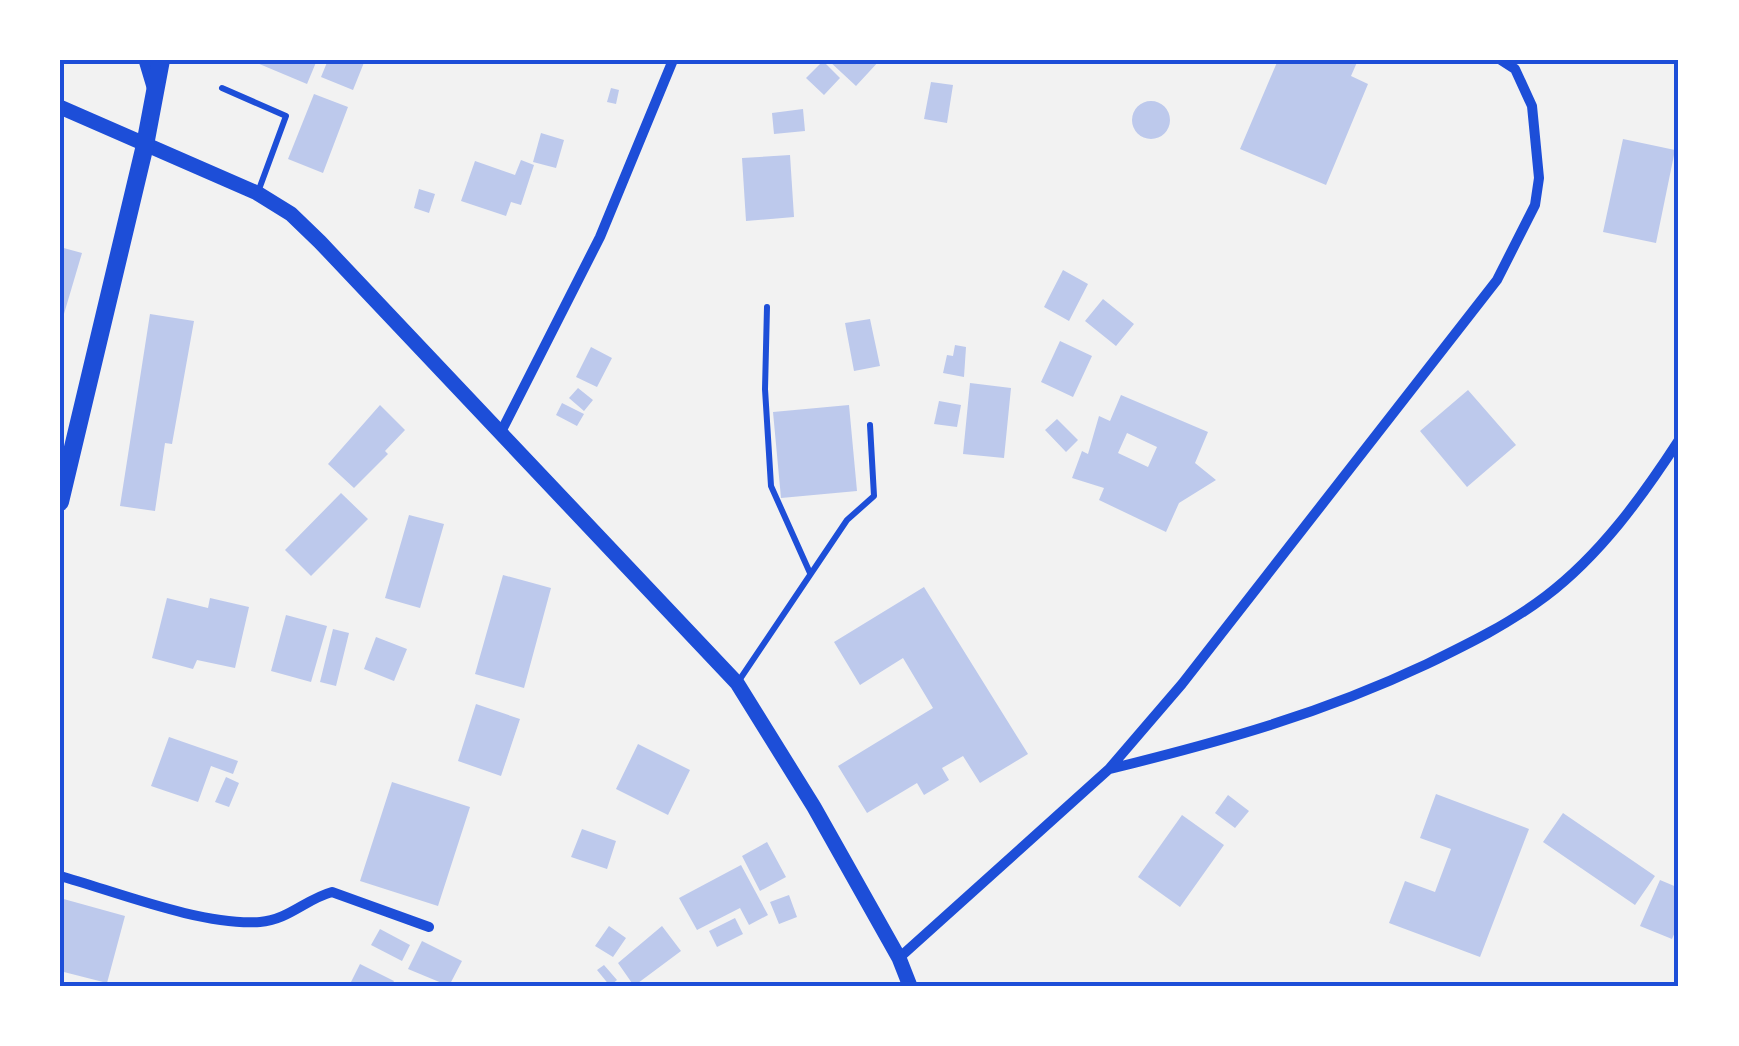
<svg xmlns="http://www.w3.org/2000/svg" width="1739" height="1046" font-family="'Sofia Sans Condensed',sans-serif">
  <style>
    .building { fill: #bdc9ec; fill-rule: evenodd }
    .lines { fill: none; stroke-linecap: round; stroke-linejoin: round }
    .service { stroke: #1d4ed8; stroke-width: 6 }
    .minor { stroke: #1d4ed8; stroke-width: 10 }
    .tertiary { stroke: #1d4ed8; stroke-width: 15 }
    .secondary { stroke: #1d4ed8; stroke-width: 18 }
    .neatline { fill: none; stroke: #1d4ed8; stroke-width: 4 }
  </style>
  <rect width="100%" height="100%" fill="#f2f2f2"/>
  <!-- building -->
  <path class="building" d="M250,60h67l-10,24z
    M328,60h37l-12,30 -32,-13z
    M828,60h52l-24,26z
    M1278,60h80l-7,16 17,8 -42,101 -86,-36z
    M823,61l17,17 -16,17 -18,-17z
    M931,82l22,3 -6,38 -23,-4z
    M611,88l8,2 -3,14 -9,-2z
    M314,94l34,13 -25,66 -35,-14z
    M1132 120a19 19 0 1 1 38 0a19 19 0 1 1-38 0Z
    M803,109l2,22 -31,3 -2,-21z
    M541,133l23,7 -8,28 -23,-6z
    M1623,139l52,11 -19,93 -53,-11z
    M790,155l4,62 -48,4 -4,-63z
    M521,160l13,5 -13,40 -10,-3 -5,14 -45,-15 14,-40 40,14z
    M419,189l16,5 -6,19 -15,-5z
    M60,247l22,6 -21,71h-1z
    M1063,270l25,14 -19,37 -25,-14z
    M1103,299l31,25 -18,22 -31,-25z
    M150,314l44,7 -22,123 -7,-1 -10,68 -35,-5z
    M870,319l10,47 -26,5 -9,-48z
    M1060,341l32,15 -19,41 -32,-15z
    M955,345l11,2 -2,30 -21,-4 4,-18 6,1z
    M591,347l21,11 -15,29 -21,-10z
    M970,383l41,5 -7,70 -41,-4z
    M578,388l15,12 -9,11 -15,-13z
    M1468,390l48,55 -49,42 -47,-56z
    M1121,395l87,37 -13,31 21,17 -37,23 -13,29 -67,-32 5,-12 -32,-10 10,-27 6,3 11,-38 11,5zM1127,433l30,14 -9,20 -30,-14z
    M939,401l22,4 -4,22 -23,-3z
    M562,403l22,11 -7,12 -21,-11z
    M380,405l25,25 -20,21 3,3 -34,34 -26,-24z
    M849,405l8,86 -76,7 -8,-86z
    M1057,419l21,21 -12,12 -21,-22z
    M341,493l27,26 -57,57 -26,-26z
    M409,515l35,9 -24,84 -35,-10z
    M503,575l48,13 -27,100 -49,-14z
    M924,587l104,167 -48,29 -17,-27 -21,12 7,12 -25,15 -7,-12 -50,30 -29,-47 95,-58 -30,-50 -43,27 -26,-43z
    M167,598l41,10 2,-10 39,9 -14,61 -38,-8 -4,9 -41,-11z
    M286,615l41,11 -16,56 -40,-11z
    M333,629l16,4 -13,53 -16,-4z
    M376,637l31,12 -13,32 -30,-12z
    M476,704l44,15 -19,57 -43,-15z
    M169,737l69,24 -5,13 -22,-8 -13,36 -47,-16z
    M638,744l52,26 -22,45 -52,-26z
    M226,777l13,6 -10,24 -14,-5z
    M392,782l78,25 -32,99 -78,-25z
    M1436,794l93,35 -49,128 -91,-34 16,-42 30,11 16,-43 -31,-11z
    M1228,795l21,16 -14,17 -20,-15z
    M1563,813l92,63 -20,29 -92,-63z
    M1182,815l42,30 -44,62 -42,-30z
    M582,829l34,12 -9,28 -36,-12z
    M767,842l19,35 -26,14 -18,-35z
    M741,865l27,50 -19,10 -9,-17 -43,22 -18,-32z
    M1660,880l19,8v35l-7,16 -32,-13z
    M789,895l8,22 -18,7 -9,-22z
    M60,898l65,18 -18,67 -47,-12z
    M735,918l8,16 -26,13 -8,-16z
    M609,926l17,12 -13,19 -18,-11z
    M662,926l19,25 -47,35 -16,-23z
    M380,929l30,16 -8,16 -31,-16z
    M422,941l40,20 -13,25 -41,-17z
    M360,964l34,17 -3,5h-42z
    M604,965l13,15 -7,6 -13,-16z"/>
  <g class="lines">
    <!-- service -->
    <path class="service" d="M222,88l64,28 -28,76
      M767,307l-2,82 6,97 39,87
      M738,682l109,-162 27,-24 -4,-71"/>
    <!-- minor -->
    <path class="minor" d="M500,434l100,-197 73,-177
      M1110,769c113,-28 211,-55 317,-105 41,-20 82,-40 119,-68 54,-41 96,-99 133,-156
      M60,876c57,16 142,50 200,46 28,-2 46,-23 72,-30l97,35
      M899,958l210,-189 73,-85 315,-404 38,-75 4,-27 -7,-72 -17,-37 -14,-9"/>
    <!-- tertiary -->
    <path class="tertiary" d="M146,60l9,30
      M60,107l197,86 34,21 29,28 417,441 77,124 85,151 11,28"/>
    <!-- secondary -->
    <path class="secondary" d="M60,502l85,-357 16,-85"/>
  </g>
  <!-- border -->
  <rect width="1739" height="1046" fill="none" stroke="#ffffff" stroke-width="125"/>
  <rect x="62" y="62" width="1614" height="922" class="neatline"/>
</svg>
